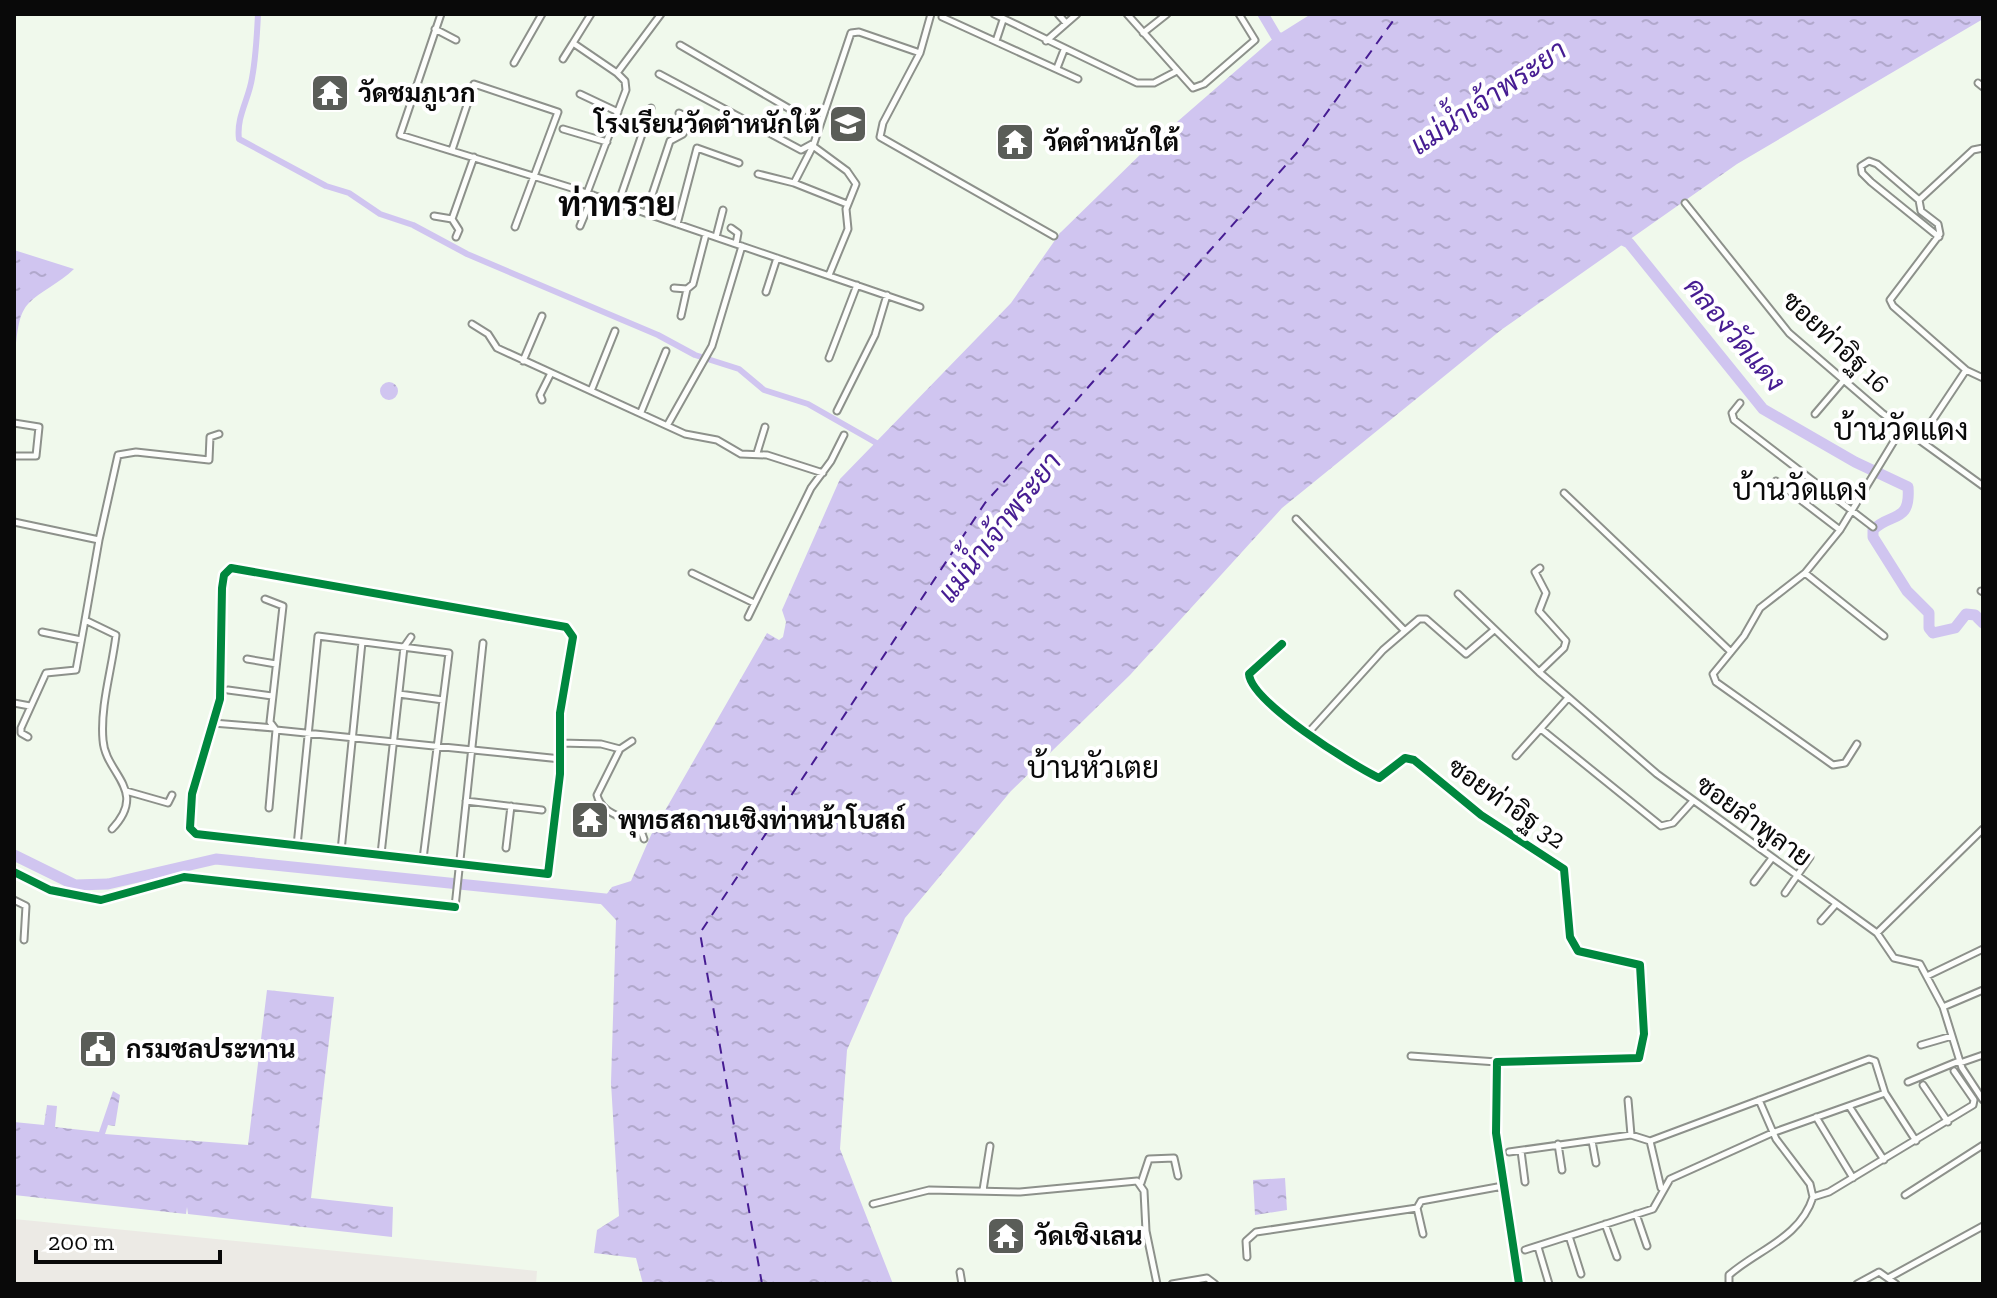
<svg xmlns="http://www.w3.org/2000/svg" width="1997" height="1298" font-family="'Zilla Slab',Sarabun,serif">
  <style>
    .industrial { fill: #eceae5 }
    .water { fill: url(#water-ripples) }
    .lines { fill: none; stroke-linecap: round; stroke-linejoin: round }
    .canal { stroke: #d0c5f0; stroke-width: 6 }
    .river { stroke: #d0c5f0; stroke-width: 11 }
    .ferry { stroke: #461c92; stroke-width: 2; stroke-dasharray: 10 8; stroke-linecap: butt }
    .street-casing { stroke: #8d918b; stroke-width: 9 }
    .street { stroke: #fdfefc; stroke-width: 5 }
    .cycleway-casing { stroke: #fff; stroke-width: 13 }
    .cycleway { stroke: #00873e; stroke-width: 8 }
    .labels { text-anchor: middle; stroke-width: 8; stroke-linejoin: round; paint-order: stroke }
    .poi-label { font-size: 26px; font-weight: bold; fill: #090909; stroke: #fff; text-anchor: start }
    .street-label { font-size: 26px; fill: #090909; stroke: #fff }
    .water-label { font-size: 28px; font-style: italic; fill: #461c92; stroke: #fff }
    .quarter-label { font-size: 30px; fill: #090909; stroke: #fff }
    .district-label { font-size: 34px; font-weight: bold; fill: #090909; stroke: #fff }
  </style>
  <defs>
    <pattern id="water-ripples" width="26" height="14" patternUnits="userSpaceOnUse" patternTransform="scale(2)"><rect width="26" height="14" fill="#d0c5f0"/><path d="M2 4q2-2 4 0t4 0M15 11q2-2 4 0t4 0" fill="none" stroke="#b1a8cc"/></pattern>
  </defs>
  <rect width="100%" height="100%" fill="#f0f9ec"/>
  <!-- industrial -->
  <path class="industrial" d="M14,1219l523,52 -1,13h-522z"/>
  <!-- water -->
  <path class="water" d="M1311,14h672v5l-246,145 -236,166 -219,178 -152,167 -119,116 -106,127 -58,132 -7,99 53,135h-250l-7,-26 -42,-5 3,-23 22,-14 -8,-133 5,-163 -16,-17 12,-16 19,-6 20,-46 116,-202 12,7 4,-3 3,-15 -4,-12 58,-131 171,-176 49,-70 87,-85 129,-112z
    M14,250l60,19c-14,14 -34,22 -46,35 -12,13 -11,39 -14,56z
    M380 391a9 9 0 1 1 18 0a9 9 0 1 1-18 0Z
    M267,990l67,7 -23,201 82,9 -1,30 -204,-23 -1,-7 -1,7 -172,-19v-73l30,3 3,-20 10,1 -2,21 44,5 14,-41 7,4 -5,31 -7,-1 -3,9 143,11z
    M1285,1178l2,32 -32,5 -2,-35z"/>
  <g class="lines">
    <!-- canal -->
    <path class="canal" d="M258,14c-1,21 -2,43 -6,64 -3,21 -16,39 -13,61l87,47 23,7 31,21 33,11 54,29 191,81 37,20 44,14 25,21 44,14 72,41"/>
    <!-- river -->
    <path class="river" d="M1263,14l13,22 13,7
      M1613,235l16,8 134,166 92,53 53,25c3,37 -18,25 -35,43v7l34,54 22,22v15l4,5 22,-5 11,-14 9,1 8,8
      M14,855l61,30 33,-1 108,-25 399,41"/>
    <!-- ferry -->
    <path class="ferry" d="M762,1284l-62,-351 285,-430 317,-356 96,-133"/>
    <defs>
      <path id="street" d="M441,14l-41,121 175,54 345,118
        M591,14l-18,29 44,30
        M931,14l-11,39 -37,70 -3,14 174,99
        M994,14l143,69h17l21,-11
        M1058,14l8,9
        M1127,14l66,74 11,-4 51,-44 -16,-26
        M942,17l136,62
        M435,29l21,11
        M1143,33l24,-19
        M996,41l7,-21
        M1046,41l31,-27
        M680,45l139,81
        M563,59l10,-16
        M514,63l28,-49
        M1057,68l7,-18
        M659,74l142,76 11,-6
        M1978,83l5,4
        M580,94l38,18
        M679,113l21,11
        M563,129l44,13
        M813,146l34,25 9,13 -10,25 2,20 -19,46
        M452,150l22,-66 84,28 -43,115
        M758,174l36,9 53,21
        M794,183l19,-37 38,-113 8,-1 61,21
        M587,193l39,-103 -1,-9 -8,-8 44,-59
        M1919,200l-42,-36 -8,-3 -8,5 1,7 9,9 68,55
        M1685,203l104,130 93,80 101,73
        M618,204l33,-96
        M646,213l24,-72 13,-7 8,-15
        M434,216l18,3 22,-62
        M452,219l7,11 -3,7
        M677,224l20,-76 42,15
        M580,226l13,-31
        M731,228l7,5 -2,11
        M716,237l7,-27
        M674,288l13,1 6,-5 13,-50
        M766,292l11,-34
        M681,316l6,-27
        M472,324l16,10 9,14 188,86 32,6 24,14 26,1 56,18
        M829,358l28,-73
        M523,361l19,-45
        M1966,370l-73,-64 -3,-6 50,-66 -2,-10 -17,-13 -2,-11 54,-50 10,-2
        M591,391l24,-60
        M542,400l-2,-5 11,-22
        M1740,403l-8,10 2,7 139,107
        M837,411l38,-76 12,-40
        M641,412l25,-61
        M1815,414l29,-34
        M14,423l25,4 -3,29h-22
        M668,424l44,-78 30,-100
        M1920,439l46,-69 17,8
        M757,453l8,-26
        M1776,481l64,49
        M1564,493l167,159
        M1296,519l109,112
        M14,522l85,18 -14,80 31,15c-4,34 -16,71 -13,105 2,34 46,50 9,89
        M99,540l19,-85 18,-3 73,8 1,-23 9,-3
        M231,568l335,59 7,10 -13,76v61l-12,100 -352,-40 -6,-6 2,-34 28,-95 2,-111 2,-13z
        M692,573l62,30
        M1805,573l79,63
        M1981,591l2,1
        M1458,594l81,78 118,102 220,159 17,25 26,6 23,43 19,61 21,32
        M265,599l18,7 -13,116 6,8 -7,78
        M748,617l63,-129 20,-27 13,-26
        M42,632l39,8
        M1282,644l-33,30c2,28 103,91 130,104l26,-20 9,2 67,55 83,54 6,68 8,14 62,14 4,69 -5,24 -142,4 -1,71 23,151
        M247,659l29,5
        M1539,672l25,-24 2,-7 -27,-30 7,-18 -11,-21 5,-4
        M228,690l44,6
        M399,694l44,6
        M14,703l16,3
        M213,723l61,5
        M1541,729l120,97 12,-3 19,-21
        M276,730l285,29
        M1308,733l75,-83 36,-31h7l40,35 28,-24
        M28,737l-7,-4v-5l25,-55 30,-3 9,-50
        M632,741l-12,8 -23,46c6,25 41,20 47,44
        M560,743l41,1 19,5
        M1857,744l-12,19 -12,2 -117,-83 -3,-8 31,-38 16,-28 45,-35 35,-43 62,-102
        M1516,756l52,-58
        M126,791l42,12 4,-8
        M466,801l76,9
        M297,846l21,-210 131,17 -26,206
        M506,848l5,-42
        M341,851l21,-209
        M381,854l23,-207 7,-10
        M1754,882l18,-24
        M1785,893l25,-36
        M14,900l12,6 -2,34
        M455,907l28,-264
        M1821,921l15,-17
        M1877,933l106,-104
        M1927,976l56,-27
        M1943,1007l40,-17
        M1921,1045l31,-9
        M1411,1056l86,6
        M1960,1063l23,-8
        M1908,1082l51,-21
        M1923,1085l25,37
        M1628,1100l3,35
        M1849,1106l35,54
        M1816,1117l37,61
        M1592,1141l4,22
        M1558,1144l4,26
        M1521,1151l4,31
        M1509,1152l122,-17 19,6
        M1141,1183l8,-24 25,-1 4,18
        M1661,1188l-11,-47 219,-82 6,2 10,32 31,48
        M983,1190l7,-44
        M1905,1195l78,-50
        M1813,1197l16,-5 144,-87 1,-5 -20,-29
        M873,1204l56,-14 91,2 117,-11 7,10 2,40 11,53
        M1636,1214l11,32
        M1605,1224l12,33
        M1423,1234l-6,-26 4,-7 82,-15
        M1569,1236l12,38
        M1538,1247l11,37
        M1525,1250l128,-41 17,-30 102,-46 113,-40
        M1247,1257l-1,-16 10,-9 161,-24
        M960,1272l2,12
        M1890,1277l93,-51
        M1172,1284l35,-6 8,6
        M1729,1284v-9c30,-26 71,-37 84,-78l-3,-13 -34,-45 -17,-39
        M1857,1284l22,-12 17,12"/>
    </defs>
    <!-- street casing -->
    <use href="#street" class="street-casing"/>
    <!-- street -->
    <use href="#street" class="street"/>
    <defs>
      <path id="cycleway" d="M231,568l335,59 7,10 -13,76v61l-12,100 -352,-40 -6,-6 2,-34 28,-95 2,-111 2,-13z
        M1282,644l-33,30c2,28 103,91 130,104l26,-20 9,2 67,55 83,54 6,68 8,14 62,14 4,69 -5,24 -142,4 -1,71 23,151
        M14,872l36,18 51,10 83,-23 271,30"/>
    </defs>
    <!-- cycleway casing -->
    <use href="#cycleway" class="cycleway-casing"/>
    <!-- cycleway -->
    <use href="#cycleway" class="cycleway"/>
  </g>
  <!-- icons -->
  <defs>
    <symbol id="temple-square" viewBox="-11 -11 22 22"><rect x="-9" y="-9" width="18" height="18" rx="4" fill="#5a5d58" stroke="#fff"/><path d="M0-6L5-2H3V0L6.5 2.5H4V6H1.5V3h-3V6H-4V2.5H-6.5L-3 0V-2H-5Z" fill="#fff"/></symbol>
    <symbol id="school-square" viewBox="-11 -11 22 22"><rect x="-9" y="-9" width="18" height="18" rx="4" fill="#5a5d58" stroke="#fff"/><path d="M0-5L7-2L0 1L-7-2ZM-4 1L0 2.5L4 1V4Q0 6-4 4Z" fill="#fff"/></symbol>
    <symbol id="civic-square" viewBox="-11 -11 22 22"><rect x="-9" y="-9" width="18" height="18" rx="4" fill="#5a5d58" stroke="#fff"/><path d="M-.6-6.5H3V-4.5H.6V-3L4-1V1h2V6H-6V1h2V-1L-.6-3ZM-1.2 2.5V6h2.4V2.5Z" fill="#fff"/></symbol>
  </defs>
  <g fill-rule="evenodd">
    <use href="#temple-square" x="308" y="71" width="44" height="44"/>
    <use href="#school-square" x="826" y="102" width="44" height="44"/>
    <use href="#temple-square" x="993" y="120" width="44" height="44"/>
    <use href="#temple-square" x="568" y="798" width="44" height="44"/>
    <use href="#civic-square" x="76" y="1027" width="44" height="44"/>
    <use href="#temple-square" x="984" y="1214" width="44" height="44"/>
  </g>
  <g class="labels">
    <!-- poi labels -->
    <g class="poi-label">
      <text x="358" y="102">วัดชมภูเวก</text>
      <text x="820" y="133" text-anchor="end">โรงเรียนวัดตำหนักใต้</text>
      <text x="1043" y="151">วัดตำหนักใต้</text>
      <text x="618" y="829">พุทธสถานเชิงท่าหน้าโบสถ์</text>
      <text x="126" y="1058">กรมชลประทาน</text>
      <text x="1034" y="1245">วัดเชิงเลน</text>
    </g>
    <!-- street labels -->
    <g class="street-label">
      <text transform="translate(1836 342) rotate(43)" y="9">ซอยท่าอิฐ 16</text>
      <text transform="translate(1507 803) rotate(35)" y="9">ซอยท่าอิฐ 32</text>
      <text transform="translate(1754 821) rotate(36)" y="9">ซอยลำพูลาย</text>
    </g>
    <!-- water labels -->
    <g class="water-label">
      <text transform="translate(1488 97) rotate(-34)" y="10">แม่น้ำเจ้าพระยา</text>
      <text transform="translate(1735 334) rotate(50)" y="10">คลองวัดแดง</text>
      <text transform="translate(999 527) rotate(-52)" y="10">แม่น้ำเจ้าพระยา</text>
    </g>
    <!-- quarter labels -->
    <g class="quarter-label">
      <text x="1901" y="440">บ้านวัดแดง</text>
      <text x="1800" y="500">บ้านวัดแดง</text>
      <text x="1093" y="778">บ้านหัวเตย</text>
    </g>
    <!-- district labels -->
    <g class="district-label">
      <text x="617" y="216">ท่าทราย</text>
    </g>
  </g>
  <!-- border -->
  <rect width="1997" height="1298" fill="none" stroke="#090909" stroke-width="32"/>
  <!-- scale -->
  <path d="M36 1250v12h184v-12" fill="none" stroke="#090909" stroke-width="4"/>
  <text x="48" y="1250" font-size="24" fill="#090909" stroke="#ffffff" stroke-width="6" paint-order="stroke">200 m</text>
</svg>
